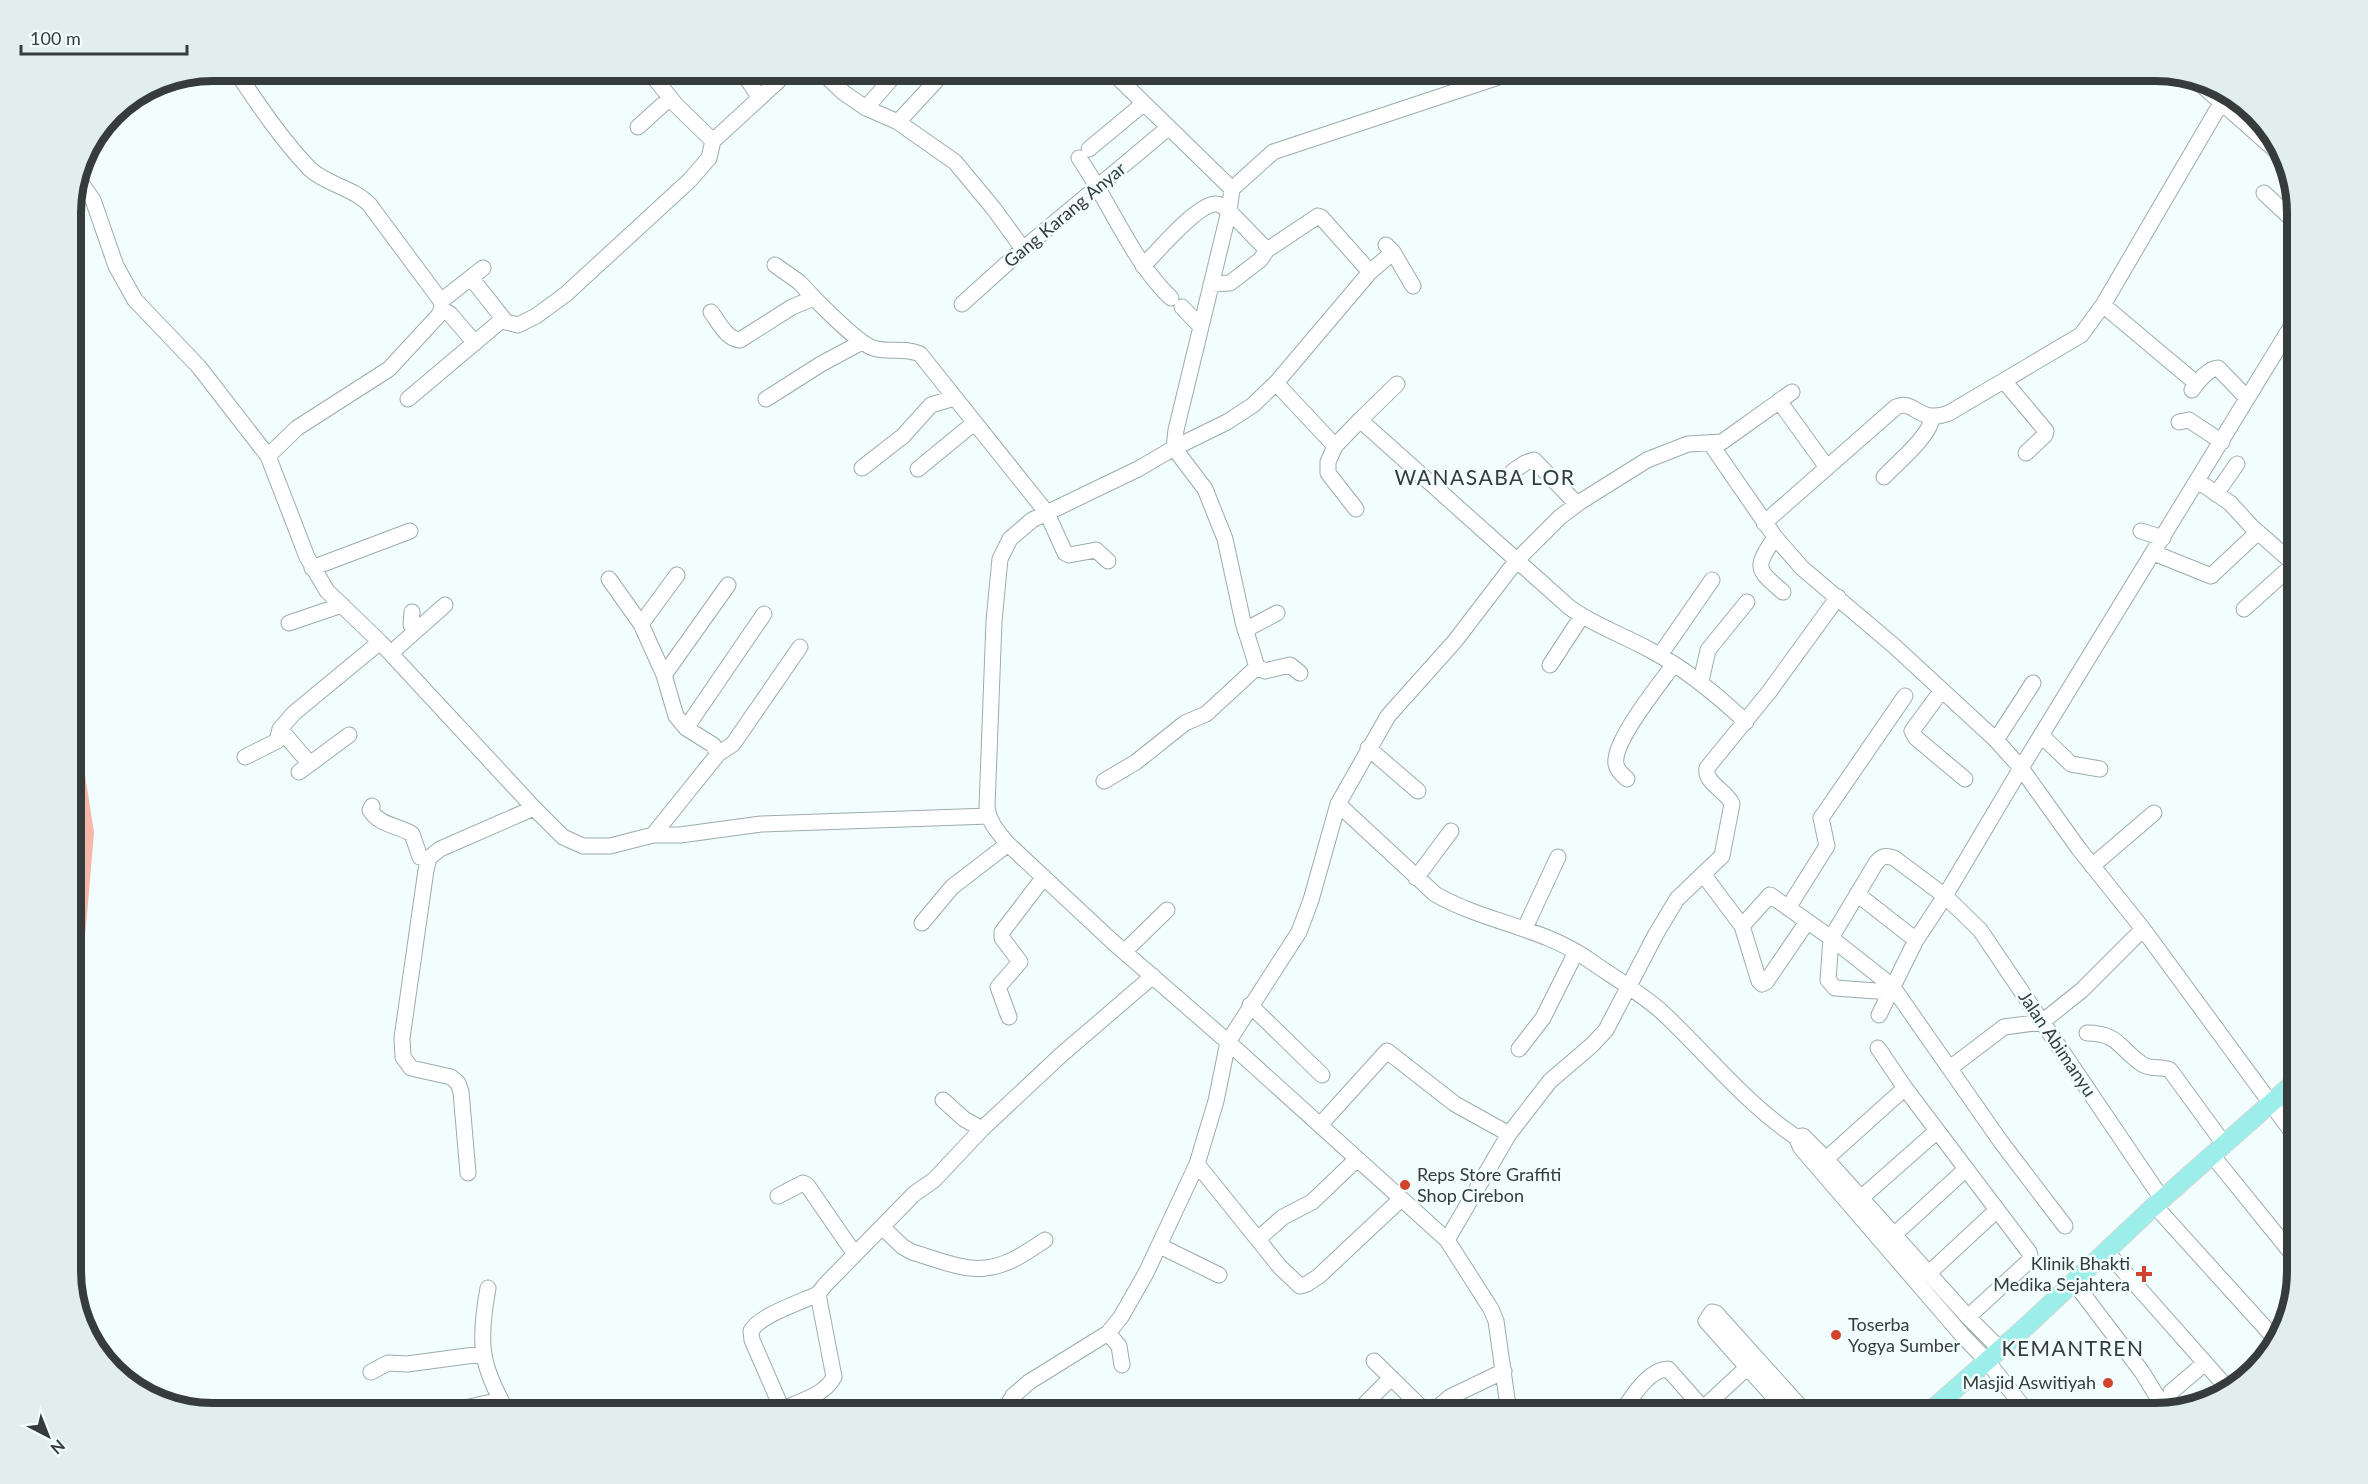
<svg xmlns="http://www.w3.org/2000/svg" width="2368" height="1484" font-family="Lato,sans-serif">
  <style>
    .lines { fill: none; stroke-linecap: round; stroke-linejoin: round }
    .river { stroke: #f7b8aa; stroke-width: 20 }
    .minor-casing { stroke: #9cacab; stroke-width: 17 }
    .major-casing { stroke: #d7d8d8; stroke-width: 20 }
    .minor { stroke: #fff; stroke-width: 15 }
    .major { stroke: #9beee9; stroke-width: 18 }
    .poi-dot { fill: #d0442d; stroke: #f1fefd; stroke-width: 2 }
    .labels { text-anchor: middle; stroke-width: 5; stroke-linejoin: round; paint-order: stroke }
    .street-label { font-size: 18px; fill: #353c3b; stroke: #f1fefd }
    .poi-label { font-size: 18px; fill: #353c3b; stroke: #f1fefd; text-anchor: start }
    .quarter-label { font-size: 21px; letter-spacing: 1.5px; fill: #353c3b; stroke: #f1fefd }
    .rim { fill: none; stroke: #353c3b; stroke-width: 8 }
  </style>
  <rect width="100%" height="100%" fill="#f1fefd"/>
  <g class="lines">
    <!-- river -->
    <path class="river" d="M71,750l13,83 -8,93 -5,37"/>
    <defs>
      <path id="minor" d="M235,70c23,34 47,70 75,99 17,16 42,18 59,35l72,97 1,8 -4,7 -49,53 -92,59 -29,28
        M648,70l28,35 37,36 77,-71
        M741,70l19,28
        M1110,70l122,119 -3,22 -53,219 -2,18 -36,21 -106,51 -22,19 -10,20 -6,62 -7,186c2,16 11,25 21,37l106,99 114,99 219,198 44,69 5,12 13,92
        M544,74v-4
        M825,75l19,18 22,15 32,14 57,40 39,47 29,40
        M2198,82l85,75
        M866,108l33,-38
        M898,122l48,-52
        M638,127l32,-29
        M1089,149l54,-45
        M1079,158c30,43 55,106 92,140
        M77,177l16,23 23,66 19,34 64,67 69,89 39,101 20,34 53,51 154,166 29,29 20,9h27l43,-11h27l81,-11 228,-8
        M1232,189l41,-37 247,-82
        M2264,193l33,31
        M1393,252l20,34
        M775,265l24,17 15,16
        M1143,266c14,-14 55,-63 73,-62 5,0 9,4 13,7l38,39 51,-34 3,1 49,55
        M472,279l34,43 12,3 18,-9 30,-22 124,-114 19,-22 4,-17
        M1211,284l19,-1 30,-23 7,-10
        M441,301l42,-33
        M962,304l61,-55 145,-121
        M2103,305l93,78
        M1182,307l19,20
        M442,309l8,5 25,29
        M711,312c8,10 15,27 29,28l52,-33 22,-9c12,12 44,45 59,50 15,5 32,-1 47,6l127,159 18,40 4,2 27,-5 12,11
        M2004,381l42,50 -1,4 -19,18
        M1276,383l59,63 25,-26 209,187c24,18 54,28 81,43 36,19 66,44 96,72
        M2192,390c5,-8 17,-22 26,-22l29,30
        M408,399l95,-80
        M766,399l55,-35 41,-22
        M1779,401l47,65
        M1360,420l37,-36
        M2179,422l10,-2 33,22
        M1710,443l65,94 27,31 91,77 103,95 25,28 58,81 64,80 154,210
        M1335,446l-7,16v11l28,36
        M862,468l41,-32 28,-31 23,-7
        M918,469l56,-46
        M1512,472l13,-9 9,-3 43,44
        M1884,477c13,-14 46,-41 48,-59
        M2198,481l32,22 21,23 43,38 -50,45
        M2216,494l21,-30
        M1764,523l132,-116c18,-9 22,18 53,6l132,-78 22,-30 118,-202
        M2141,531l22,7
        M1775,537c-20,31 -20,31 8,55
        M2154,553l57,23 47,-44
        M312,568l98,-37
        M609,579l32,45 23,51 12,41 10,12 27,17 5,9 -65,81
        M412,612l-1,13 5,5
        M289,623l53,-18
        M641,624l36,-49
        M1245,630l32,-17
        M391,653l54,-48
        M1660,655l52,-75
        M1550,665l32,-49
        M1300,673l-10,-8 -25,6 -8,-4 -14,-45 -18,-83 -20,-50 -31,-41 53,-26 26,-17 23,-22 94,-111 23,-20 -7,-7
        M664,675l64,-90
        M1701,681l7,-31 39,-48
        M1942,690l-30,41 4,7 49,41
        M686,728l78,-114
        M280,729l30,35
        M2041,735l30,29 29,5
        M1996,740l37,-57
        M1368,748l50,43
        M718,754l15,-10 67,-97
        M245,757l32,-16 3,-12 14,-16 86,-71
        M299,772l50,-37
        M1627,779c-4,-4 -10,-8 -11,-15 -4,-22 44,-80 58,-100
        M1104,781l32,-19 49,-39 21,-9 51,-47
        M1338,804l97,90c48,28 107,33 154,66 24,17 52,33 74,53 45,42 82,90 133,124
        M372,806l-2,4c10,16 28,15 42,24l8,23 9,1
        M2092,866l62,-53
        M1703,874l39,52 17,55 3,3 4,-2 41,-60
        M1416,878l35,-47
        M1857,894l59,46
        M1788,908l39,-62 -6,-28 84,-122
        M922,923l30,-36 56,-43
        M1742,926l28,-31 61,43 61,48 109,156 64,84
        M1525,928l33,-71
        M1124,952l43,-42
        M1890,992l-55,-4 -7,-8 3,-42 45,-75c6,-7 9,-8 18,-5l51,38 35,34 182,269
        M1250,1005l72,70
        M1879,1015l37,-75 29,-44 76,-128 276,-451
        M1009,1017l-11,-30 22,-25 -18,-24v-6l42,-55
        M2087,1033c32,0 32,16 55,31 8,6 19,2 28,6l54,74
        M1878,1048l27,40
        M1519,1049l24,-31 33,-66
        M1950,1068l54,-41 38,-5 40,-32 61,-61
        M943,1100l21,19 18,10
        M1320,1125l67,-74 68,53 54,30
        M2212,1155l85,105
        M1826,1159l79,-71 124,164 2,7 -63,58
        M1197,1164l83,103 20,19 7,-2 12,-8 82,-77
        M468,1173l-7,-81 -3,-9 -7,-6 -40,-9 -8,-11 -1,-19 24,-168 3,-12 11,-9 94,-41
        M778,1196l25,-13 4,2 47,68
        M1861,1198l76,-67
        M2155,1206l123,136
        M882,1227l21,20 9,5c20,6 52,19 73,16 23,-2 42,-16 60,-28
        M1895,1234l71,-65
        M1258,1239l25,-22 29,-15 45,-43
        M1447,1240l62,-106 41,-53 42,-36 14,-15 50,-96 21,-35 45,-43 10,-52c-5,-13 -28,-21 -25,-36l62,-76 69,-95
        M1160,1246l59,29
        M2106,1251l124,140
        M1929,1273l68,-63
        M2073,1281l69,91 24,39
        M488,1288c-10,55 -8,77 20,125
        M1108,1333l11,13 3,19
        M2000,1349l-32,-32 -142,-158 -23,-23 -7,1 5,11 161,187 25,26 41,52
        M1374,1361l53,52
        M371,1372l17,-9 19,1 75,-10
        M2171,1392l34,-29
        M782,1409l-30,-69 -1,-9c9,-16 50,-29 67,-37
        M443,1413l57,-13
        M774,1413c19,-10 50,-16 60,-36l-16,-83 7,-9 89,-91 20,-14 48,-51 79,-74 92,-79
        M1003,1413l10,-17 16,-14 79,-49 13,-16 25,-44 51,-109 19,-63 12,-59 71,-110 12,-32 27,-96 50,-88 67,-75 62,-81 43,-43 20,-15 67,-42 41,-16 34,-2 70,-50
        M1356,1413l35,-35
        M1431,1413l19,-16 54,-26
        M1621,1413c10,-14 27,-44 47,-44l39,44
        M1698,1413l55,-51
        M1788,1413l-82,-92 6,-9 4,1 90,100"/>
      <path id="major" d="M1928,1413l101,-89 121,-114 147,-130"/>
    </defs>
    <!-- minor casing -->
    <use href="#minor" class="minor-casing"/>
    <!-- major casing -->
    <use href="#major" class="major-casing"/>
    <!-- minor -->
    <use href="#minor" class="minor"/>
    <!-- major -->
    <use href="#major" class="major"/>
  </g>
  <!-- markers -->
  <g class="poi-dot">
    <circle cx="1405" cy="1185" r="6"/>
    <path d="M2141 1265h6v6h6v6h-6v6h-6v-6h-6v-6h6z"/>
    <circle cx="1836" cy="1335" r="6"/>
    <circle cx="2108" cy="1383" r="6"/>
  </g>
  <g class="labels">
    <!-- street labels -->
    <g class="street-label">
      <text transform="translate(1065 215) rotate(-40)" y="6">Gang Karang Anyar</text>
      <text transform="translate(2057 1044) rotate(56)" y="6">Jalan Abimanyu</text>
    </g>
    <!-- poi labels -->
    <g class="poi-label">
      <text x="1417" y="1181">Reps Store Graffiti<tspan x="1417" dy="21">Shop Cirebon</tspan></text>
      <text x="2130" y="1270" text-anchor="end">Klinik Bhakti<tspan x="2130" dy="21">Medika Sejahtera</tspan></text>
      <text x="1848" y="1331">Toserba<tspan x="1848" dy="21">Yogya Sumber</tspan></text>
      <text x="2096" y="1389" text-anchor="end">Masjid Aswitiyah</text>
    </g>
    <!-- quarter labels -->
    <g class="quarter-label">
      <text x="1485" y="485">WANASABA LOR</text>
      <text x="2073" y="1356">KEMANTREN</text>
    </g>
  </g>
  <!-- crop -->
  <path d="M0 0H2368V1484H0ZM213 81H2155A132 132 0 0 1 2287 213V1271A132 132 0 0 1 2155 1403H213A132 132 0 0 1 81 1271V213A132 132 0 0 1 213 81Z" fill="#e2eeed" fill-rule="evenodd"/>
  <path class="rim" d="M213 81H2155A132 132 0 0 1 2287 213V1271A132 132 0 0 1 2155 1403H213A132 132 0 0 1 81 1271V213A132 132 0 0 1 213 81Z"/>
  <!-- north arrow -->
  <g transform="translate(48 1436) rotate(138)" stroke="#f1fefd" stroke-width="4.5" paint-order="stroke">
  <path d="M0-4.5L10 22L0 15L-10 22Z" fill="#353c3b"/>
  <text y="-9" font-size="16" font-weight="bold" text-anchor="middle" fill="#353c3b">N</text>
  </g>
  <!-- scale -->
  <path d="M21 45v9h166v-9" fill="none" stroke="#353c3b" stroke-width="3"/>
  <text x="30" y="45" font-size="18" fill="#353c3b" stroke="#f1fefd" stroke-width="4.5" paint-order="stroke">100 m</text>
</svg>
